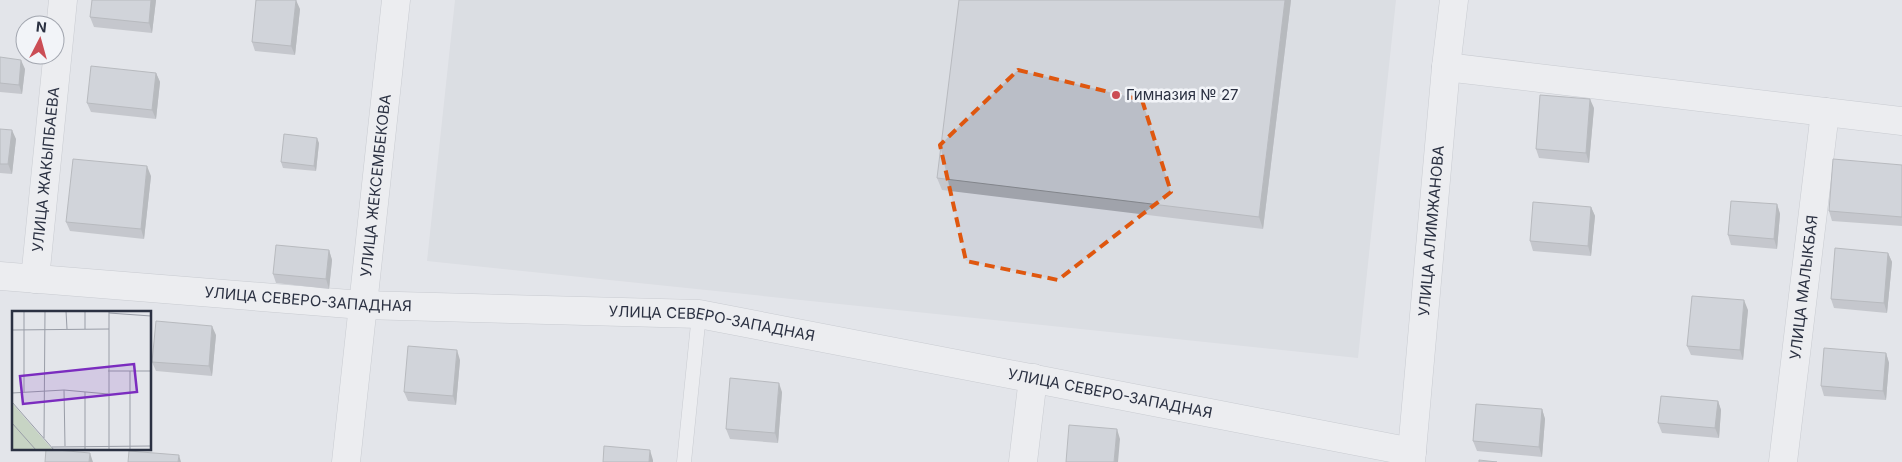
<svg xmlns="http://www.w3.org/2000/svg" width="1902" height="462" font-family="Inter,sans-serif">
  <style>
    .built { fill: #d1d4dc }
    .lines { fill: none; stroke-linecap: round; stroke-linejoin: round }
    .service-casing { stroke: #a8abb4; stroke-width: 15 }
    .minor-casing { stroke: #a8abb4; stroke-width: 29 }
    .tertiary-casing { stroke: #a8abb4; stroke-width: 29 }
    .service { stroke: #f5f6f9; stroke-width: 14 }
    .minor { stroke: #f5f6f9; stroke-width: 28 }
    .tertiary { stroke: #f5f6f9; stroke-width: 28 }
    .wall { fill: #a0a3ab }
    .shaded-wall { fill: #82858b }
    .building { fill: #babec7; stroke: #82858b }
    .marked { fill: none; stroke: #df570f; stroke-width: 4; stroke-dasharray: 10 6; stroke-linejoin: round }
    .poi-dot { fill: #cb4d55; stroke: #f2f4f8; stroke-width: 2 }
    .labels { text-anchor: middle; stroke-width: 5; stroke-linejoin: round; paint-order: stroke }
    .poi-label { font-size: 15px; fill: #2b3142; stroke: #f2f4f8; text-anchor: start }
    .street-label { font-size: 15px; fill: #2b3142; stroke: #f2f4f8 }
    .inset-road { fill: none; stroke: #999da7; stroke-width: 1 }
    .view { fill: #7b2cbf; fill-opacity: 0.15; stroke: #7b2cbf; stroke-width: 2.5 }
    .inset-edge { fill: none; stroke: #2b3142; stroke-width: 2.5 }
  </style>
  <rect width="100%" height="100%" fill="#e3e5ea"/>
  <!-- built -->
  <path class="built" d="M455,0h941l-38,358 -931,-97z"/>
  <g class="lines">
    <defs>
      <path id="service" d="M684,462l15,-148"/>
      <g id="minor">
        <path d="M1446,67l456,54"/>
        <path id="s1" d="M0,276l362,29 337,9 713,138"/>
        <path id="s2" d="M35,279l28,-279"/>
        <path id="s3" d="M346,462l50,-462"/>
        <path d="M1023,462l10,-84"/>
        <path id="s4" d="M1783,462l42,-350"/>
      </g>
      <g id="tertiary">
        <path id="s5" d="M1411,462l35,-395 8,-67"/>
      </g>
    </defs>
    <!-- service casing -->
    <use href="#service" class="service-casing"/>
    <!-- minor casing -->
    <use href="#minor" class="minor-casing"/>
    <!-- tertiary casing -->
    <use href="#tertiary" class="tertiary-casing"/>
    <!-- service -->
    <use href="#service" class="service"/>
    <!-- minor -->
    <use href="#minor" class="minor"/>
    <!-- tertiary -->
    <use href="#tertiary" class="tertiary"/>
  </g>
  <!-- wall -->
  <path class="wall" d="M156,0l-4,33 -58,-6 -4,-10z
    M1291,0l-28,229 -321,-39 -5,-12z
    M300,9l-5,46 -40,-4 -3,-9z
    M0,57l25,12 -3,25 -22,-2z
    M156,73l4,9 -4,37 -65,-7 -4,-9z
    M1594,108l-5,55 -50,-5 -3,-9z
    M0,129l16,10 -4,35 -12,-1z
    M319,143l-3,28 -33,-3 -2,-6z
    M1902,165v61l-70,-5 -3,-10z
    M151,176l-7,63 -74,-8 -4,-9z
    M1777,204l3,10 -3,35 -46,-4 -3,-10z
    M1591,207l4,9 -4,40 -58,-5 -3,-10z
    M329,250l3,10 -3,29 -53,-6 -3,-9z
    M1888,253l4,9 -5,51 -53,-5 -3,-9z
    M1748,310l-5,50 -52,-5 -4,-9z
    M216,335l-4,41 -56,-5 -4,-9z
    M1886,353l3,10 -3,37 -62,-4 -3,-10z
    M460,360l-4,45 -48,-4 -4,-9z
    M782,392l-4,51 -48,-4 -4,-10z
    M1718,401l3,9 -2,28 -57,-5 -4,-10z
    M1542,409l3,10 -3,38 -65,-6 -4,-10z"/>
  <!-- shaded-wall -->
  <path class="shaded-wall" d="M151,0h5l-4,33 -3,-10z
    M296,0l4,9 -5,46 -4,-9z
    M1285,0h6l-28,229 -4,-12z
    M21,60l4,9 -3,25 -3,-9z
    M156,73l4,9 -4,37 -4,-9z
    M1590,99l4,9 -5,55 -3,-10z
    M12,130l4,9 -4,35 -4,-10z
    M317,138l2,5 -3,28 -2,-5z
    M147,166l4,10 -7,63 -3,-10z
    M1777,204l3,10 -3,35 -3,-10z
    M1591,207l4,9 -4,40 -3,-10z
    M329,250l3,10 -3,29 -3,-10z
    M1888,253l4,9 -5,51 -3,-10z
    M1744,300l4,10 -5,50 -3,-10z
    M212,326l4,9 -4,41 -3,-10z
    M457,350l3,10 -4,45 -3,-9z
    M1886,353l3,10 -3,37 -3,-9z
    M779,383l3,9 -4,51 -3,-10z
    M1718,401l3,9 -2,28 -4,-10z
    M1542,409l3,10 -3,38 -3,-10z
    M1117,429l3,10 -2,23h-4z
    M650,450l3,10v2h-4z
    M90,453l3,9h-4z
    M179,455l2,7h-3z"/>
  <!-- building -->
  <path class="building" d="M92,0h59l-2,23 -59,-6z
    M256,0h40l-5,46 -39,-4z
    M959,0h326l-26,217 -322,-39z
    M0,57l21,3 -2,25 -19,-2z
    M91,66l65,7 -4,37 -65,-7z
    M1540,95l50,4 -4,54 -50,-4z
    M0,129l12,1 -4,34h-8z
    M284,134l33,4 -3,28 -33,-4z
    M73,159l74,7 -6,63 -75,-7z
    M1833,159l69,6v52l-73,-6z
    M1731,201l46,3 -3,35 -46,-4z
    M1533,202l58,5 -3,39 -58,-5z
    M276,245l53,5 -3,29 -53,-5z
    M1835,248l53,5 -4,50 -53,-4z
    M1692,296l52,4 -4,50 -53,-4z
    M156,321l56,5 -3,40 -57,-4z
    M408,346l49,4 -4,46 -49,-4z
    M1824,348l62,5 -3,38 -62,-5z
    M730,378l49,5 -4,50 -49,-4z
    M1661,396l57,5 -3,27 -57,-5z
    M1476,404l66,5 -3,38 -66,-6z
    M1069,425l48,4 -3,33h-48z
    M604,446l46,4 -1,12h-46z
    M46,449l44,4 -1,9h-44z
    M129,451l50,4 -1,7h-50z
    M1479,460l18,2h-18z"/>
  <!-- marked area -->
  <path d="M0 0H1902V462H0ZM1018,70l124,30 29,92 -113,88 -92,-19 -26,-116z" fill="#e3e5ea" fill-opacity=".55" fill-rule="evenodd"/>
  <path class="marked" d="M1018,70l124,30 29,92 -113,88 -92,-19 -26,-116z"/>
  <!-- markers -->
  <circle class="poi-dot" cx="1116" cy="95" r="5"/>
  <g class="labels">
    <!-- poi labels -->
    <g class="poi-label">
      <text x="1126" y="100">Гимназия № 27</text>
    </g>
    <!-- street labels -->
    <g class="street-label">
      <text dy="5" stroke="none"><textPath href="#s2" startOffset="110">УЛИЦА ЖАКЫПБАЕВА</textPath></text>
      <text dy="5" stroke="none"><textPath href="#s3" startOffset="278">УЛИЦА ЖЕКСЕМБЕКОВА</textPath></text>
      <text dy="5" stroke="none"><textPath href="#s5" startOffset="232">УЛИЦА АЛИМЖАНОВА</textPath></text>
      <text dy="5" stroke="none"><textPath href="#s4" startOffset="176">УЛИЦА МАЛЫКБАЯ</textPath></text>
      <text dy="5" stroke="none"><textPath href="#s1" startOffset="309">УЛИЦА СЕВЕРО-ЗАПАДНАЯ</textPath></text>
      <text dy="5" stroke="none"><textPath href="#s1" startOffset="714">УЛИЦА СЕВЕРО-ЗАПАДНАЯ</textPath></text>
      <text dy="5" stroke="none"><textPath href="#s1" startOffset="1119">УЛИЦА СЕВЕРО-ЗАПАДНАЯ</textPath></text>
    </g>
  </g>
  <!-- overview -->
  <g transform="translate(12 311)">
    <rect width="139" height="139" fill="#e3e5ea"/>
    <path d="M0,92l41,47h-41z" fill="#c7d4c4"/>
    <path class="inset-road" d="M12,0v81M54,0l1,18M97,2l42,3M73,18v-18M0,19l97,-1M96,60h43v76M52,79l1,56M0,82l52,-3 44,4M0,91l42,48M0,112l24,27M32,127l1,-127M40,136l99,-1M73,139v-58M97,139v-139M118,139v-79"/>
    <path class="view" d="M122,53l3,28 -114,12 -3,-28z"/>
    <rect width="139" height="139" class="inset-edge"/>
  </g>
  <!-- north arrow -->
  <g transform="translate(40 40) rotate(6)"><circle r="24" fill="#f2f4f8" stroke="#a2a6af"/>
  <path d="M0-4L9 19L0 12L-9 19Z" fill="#cb4d55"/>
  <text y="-8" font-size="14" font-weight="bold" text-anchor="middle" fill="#2b3142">N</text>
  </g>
</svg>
